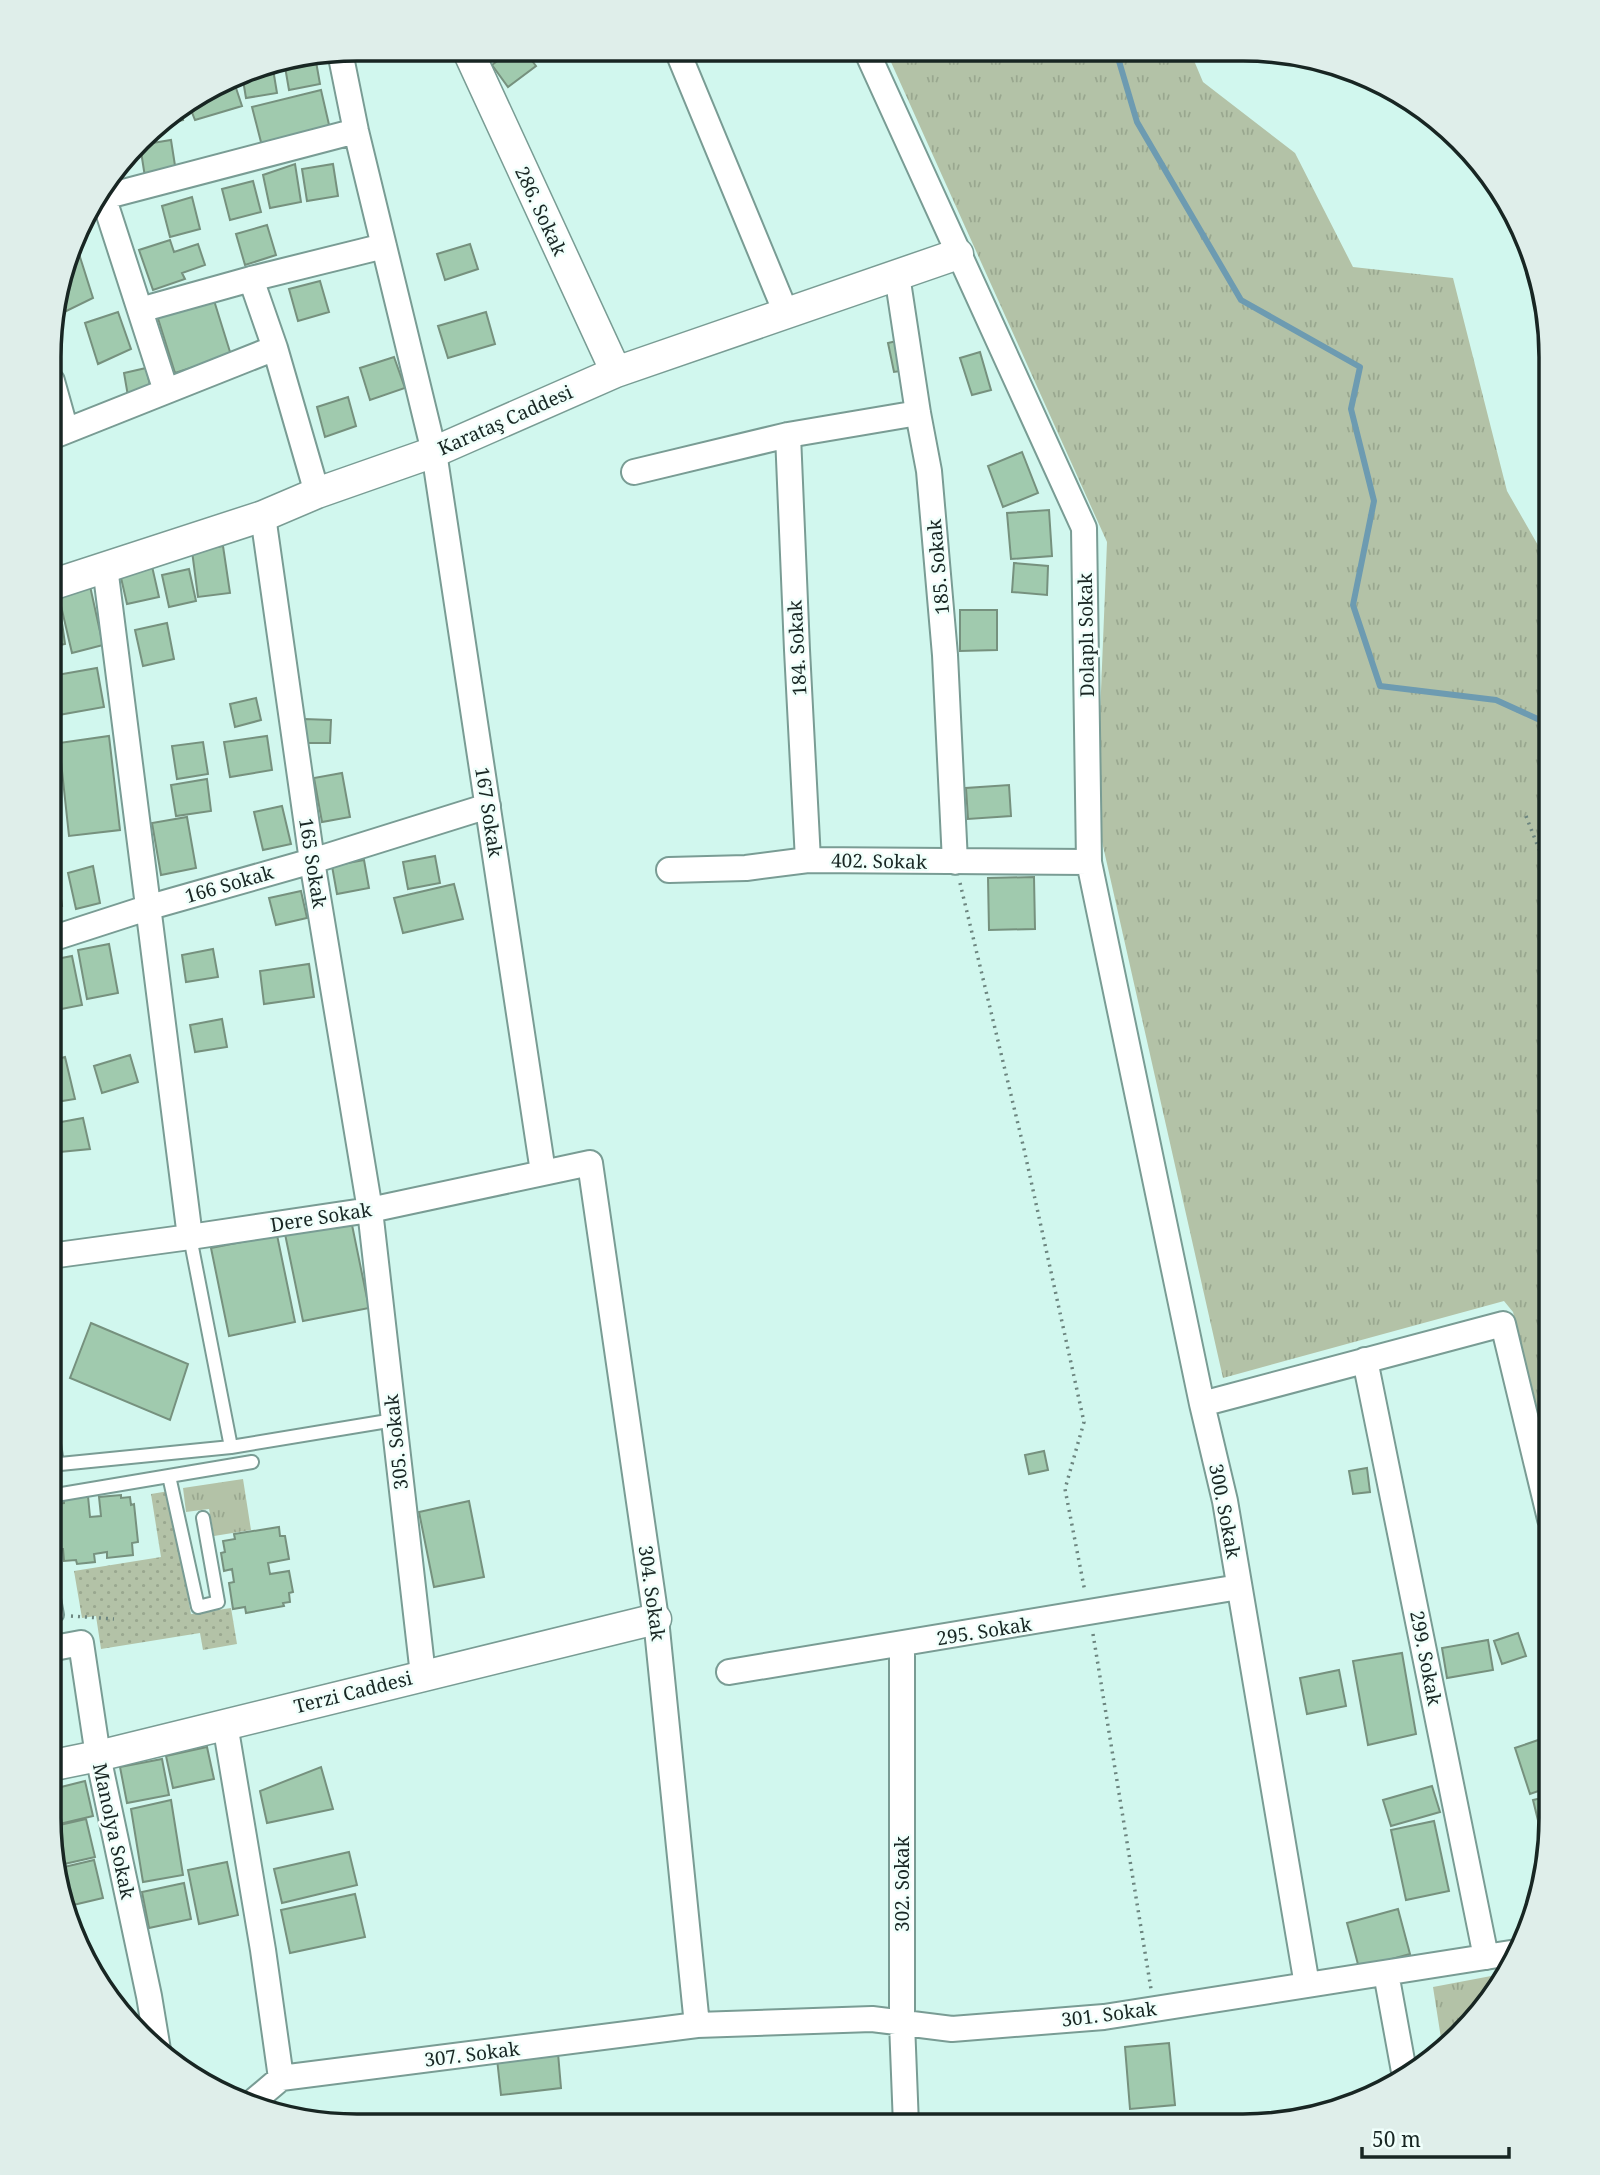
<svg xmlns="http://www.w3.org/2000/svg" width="1600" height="2175" font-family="'Noto Serif',serif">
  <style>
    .grass { fill: url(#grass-tufts) }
    .park { fill: url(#park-dots) }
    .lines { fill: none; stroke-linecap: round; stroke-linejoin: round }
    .stream { stroke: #6d9bb1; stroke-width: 6 }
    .building { fill: #a0caae; stroke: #76917e; stroke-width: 2 }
    .service-casing { stroke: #799c94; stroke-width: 16 }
    .minor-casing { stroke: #799c94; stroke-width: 28 }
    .tertiary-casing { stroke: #799c94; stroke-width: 33 }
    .path { stroke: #6c857f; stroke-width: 3.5; stroke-dasharray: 2 5; stroke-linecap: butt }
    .service { stroke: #fff; stroke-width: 12 }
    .minor { stroke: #fff; stroke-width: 24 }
    .tertiary { stroke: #fff; stroke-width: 30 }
    .labels { text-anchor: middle; stroke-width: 5; stroke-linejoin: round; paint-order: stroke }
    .street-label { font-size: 19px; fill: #182623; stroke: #f0fffb }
    .rim { fill: none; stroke: #182623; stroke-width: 3.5 }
  </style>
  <defs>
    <pattern id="grass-tufts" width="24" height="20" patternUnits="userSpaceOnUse" patternTransform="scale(1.75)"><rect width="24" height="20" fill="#b3c2a7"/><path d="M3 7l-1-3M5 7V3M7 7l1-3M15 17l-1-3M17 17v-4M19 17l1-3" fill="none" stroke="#99a78f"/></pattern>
    <pattern id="park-dots" width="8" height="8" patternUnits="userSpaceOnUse" patternTransform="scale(1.75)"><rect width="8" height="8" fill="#b3c2a7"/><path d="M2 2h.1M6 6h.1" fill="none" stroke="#99a78f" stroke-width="1.8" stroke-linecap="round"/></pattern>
  </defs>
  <rect width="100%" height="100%" fill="#d1f7ee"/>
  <!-- grass -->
  <path class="grass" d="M886,51h304l13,31 92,71 58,114 100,11 54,213 44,77 -1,896 -37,-152 -9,-11 -281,77 -127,-563 11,-273z
    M243,1479l8,51 -37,6 -5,-27 -23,3 -3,-24z
    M1507,1973l-8,17 -56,61 -10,-64z"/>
  <!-- park -->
  <path class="park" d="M169,1491l22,123 40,-6 6,36 -34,6 -3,-17 -99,16 -5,-33 -14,2 -8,-47 87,-14 -10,-63z"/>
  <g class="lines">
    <!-- stream -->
    <path class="stream" d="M1116,51l21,71 104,178 119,67 -9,42 23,92 -21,104 27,81 116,14 55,25"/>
  </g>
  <!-- building -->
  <path class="building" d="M513,49h10l13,17 -28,21 -16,-22z
    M315,56l5,28 -31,6 -5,-29z
    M272,63l5,30 -31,5 -4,-24 15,-9z
    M233,79l9,27 -47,14 -6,-15z
    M321,90l9,39 -68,17 -10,-39z
    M180,110l3,10 -31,8 2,-3z
    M171,140l5,32 -31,5 -5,-32z
    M295,164l6,38 -31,6 -7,-33z
    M333,164l5,32 -31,5 -5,-32z
    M253,181l8,31 -31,8 -8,-31z
    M192,197l8,32 -30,8 -8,-31z
    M267,225l9,30 -31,10 -9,-31z
    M170,240l4,12 24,-8 7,21 -23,8 3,6 -32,11 -14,-40z
    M470,244l8,25 -33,11 -8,-26z
    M80,257l13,41 -41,20 18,-56z
    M320,281l9,31 -31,9 -9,-32z
    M212,294l19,61 -56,18 -19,-61z
    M118,312l13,37 -33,15 -13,-41z
    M486,312l9,32 -47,14 -10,-32z
    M901,340l7,30 -14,2 -6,-29z
    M980,352l11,38 -19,5 -12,-37z
    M394,357l11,31 -35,12 -10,-32z
    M146,368l5,21 -23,7 -4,-23z
    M348,397l8,29 -31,11 -8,-30z
    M1022,452l16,41 -35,14 -15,-41z
    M1049,510l3,46 -41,3 -4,-46z
    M223,546l7,47 -32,4 -6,-46z
    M151,562l8,35 -32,7 -8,-35z
    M1014,563l34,3 -1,29 -35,-3z
    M189,569l7,32 -27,6 -7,-32z
    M90,586l13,59 -31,8 -14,-60z
    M58,594l7,50 -14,3v-51z
    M960,610h37v40l-37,1z
    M167,623l7,36 -31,7 -8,-36z
    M97,668l7,39 -51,9 -2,-40z
    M256,698l5,22 -26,7 -5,-23z
    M304,719l27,1 -1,23h-26z
    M109,736l11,94 -51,6 -10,-93z
    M267,736l5,34 -42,7 -6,-35z
    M203,742l5,32 -31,5 -5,-33z
    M342,773l8,44 -28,5 -8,-44z
    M207,779l4,32 -35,5 -5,-31z
    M1009,785l2,31 -43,3 -2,-31z
    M282,806l9,38 -28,6 -9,-38z
    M187,817l9,51 -35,7 -9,-52z
    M55,855l7,51 -11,2v-52z
    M435,856l5,27 -32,6 -5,-27z
    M364,860l5,28 -32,6 -5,-28z
    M93,866l7,37 -24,6 -8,-36z
    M1034,877l1,52 -46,1 -1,-52z
    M454,884l9,35 -60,14 -9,-35z
    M301,891l6,27 -31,7 -7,-27z
    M109,944l9,49 -31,6 -9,-49z
    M213,949l5,28 -32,5 -4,-27z
    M72,956l10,49 -31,6v-51z
    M309,964l5,33 -50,7 -4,-33z
    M222,1019l5,28 -32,5 -5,-27z
    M130,1055l8,27 -36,11 -8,-27z
    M65,1057l10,42 -25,4v-42z
    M83,1118l7,31 -40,4v-29z
    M351,1220l18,88 -66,13 -18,-87z
    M277,1235l18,87 -66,14 -18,-88z
    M91,1323l97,41 -18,56 -100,-42z
    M1044,1451l4,19 -19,4 -4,-19z
    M1367,1468l3,24 -17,2 -4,-23z
    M121,1495v3l9,-1 1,8 3,-1 4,38 -6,1 1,12 -26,3v-6l-13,2 1,8 -18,2 -1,-4 -12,1 -1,-12h-4l-4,-45 9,-1v-4l24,-3 2,21 11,-1 -2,-19z
    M469,1501l15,76 -50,10 -15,-75z
    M279,1527l1,9h5l4,23 -21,4 2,11 19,-3 4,21 -4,1 1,9 -7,1 1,3 -38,7 -1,-6 -12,2 -4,-26 5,-1 -2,-13 -8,2 -3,-18 4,-1 -2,-11 12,-2 -1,-5z
    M1518,1633l8,23 -24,8 -8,-23z
    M1488,1640l5,30 -46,8 -5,-30z
    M1402,1653l14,81 -48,11 -15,-84z
    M1339,1670l7,36 -39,8 -7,-36z
    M1550,1736v51l-20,7 -15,-46z
    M207,1747l7,32 -41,9 -7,-32z
    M162,1759l7,36 -42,8 -7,-36z
    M321,1767l12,42 -66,14 -7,-32z
    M85,1781l8,35 -42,10 -2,-36z
    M1432,1786l8,26 -49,14 -8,-26z
    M1550,1796v43l-4,14 -13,-53z
    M171,1800l12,75 -40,7 -12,-73z
    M86,1819l9,38 -35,8 -9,-38z
    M1434,1821l15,70 -43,9 -15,-70z
    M349,1852l8,33 -75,18 -8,-34z
    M94,1860l9,38 -34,8 -9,-38z
    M227,1862l11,53 -39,9 -11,-54z
    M184,1883l7,36 -42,9 -7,-36z
    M355,1894l10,43 -75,16 -9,-43z
    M1398,1909l12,45 -51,14 -12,-45z
    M1169,2043l6,62 -45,4 -5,-62z
    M558,2053l3,35 -60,7 -4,-36z"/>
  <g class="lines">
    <defs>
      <path id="service" d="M190,1237l41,210
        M50,1417l7,47
        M50,1465l181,-18 163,-27
        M169,1476l29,131 20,-5 -15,-84
        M50,1496l202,-34
        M49,1616l8,-1 -8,-44"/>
      <path id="minor" d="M677,50l109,263
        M866,50l218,478 5,334 113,542 23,97 82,484
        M340,52l16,79 78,321 109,720
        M101,190l65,201
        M104,197l252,-66
        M897,275l21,138 11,58 16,184 10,207
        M251,279l24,69 42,145
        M140,310l111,-31 133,-33
        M52,381l14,50
        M788,435l9,215 11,210
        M51,437l224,-89
        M634,472l154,-37 130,-22
        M263,516l49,345 58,349 53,465
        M105,567l85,670
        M669,870l77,-2 62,-8 281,2
        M51,939l99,-32 162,-46 176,-55
        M50,1256l140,-19 180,-27 220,-47 66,456 41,406
        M1365,1360l121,597
        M1202,1404l301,-80 47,195
        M902,1644v379l4,102
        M49,1649l32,-6 17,113 51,240 9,54
        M729,1672l510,-85
        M225,1724l38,226 18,128
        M1386,1973l19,104
        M255,2100l26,-22 416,-53 175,-6 80,10 152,-12 413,-65"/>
      <path id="tertiary" d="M467,49l149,323
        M51,585l212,-69 54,-23 117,-41 182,-80 342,-118
        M49,1766l49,-10 558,-137"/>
    </defs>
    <!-- service casing -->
    <use href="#service" class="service-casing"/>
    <!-- minor casing -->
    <use href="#minor" class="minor-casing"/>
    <!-- tertiary casing -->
    <use href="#tertiary" class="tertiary-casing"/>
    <!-- path -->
    <path class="path" d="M1516,238l6,-6
      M1526,816l25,64
      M960,883l64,266 60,273 -19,67 20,103
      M71,1616l43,3
      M1093,1634l58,355"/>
    <!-- service -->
    <use href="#service" class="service"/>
    <!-- minor -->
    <use href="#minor" class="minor"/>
    <!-- tertiary -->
    <use href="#tertiary" class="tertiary"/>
  </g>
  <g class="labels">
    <!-- street labels -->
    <g class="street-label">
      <text transform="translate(541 211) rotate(65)" y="7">286. Sokak</text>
      <text transform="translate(505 420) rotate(-24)" y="7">Karataş Caddesi</text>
      <text transform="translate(938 567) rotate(-95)" y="7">185. Sokak</text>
      <text transform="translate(1086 635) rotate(-91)" y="7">Dolaplı Sokak</text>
      <text transform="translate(797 648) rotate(-93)" y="7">184. Sokak</text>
      <text transform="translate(489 812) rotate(81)" y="7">167 Sokak</text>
      <text transform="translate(879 861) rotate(1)" y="7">402. Sokak</text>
      <text transform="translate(313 863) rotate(81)" y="7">165 Sokak</text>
      <text transform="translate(229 884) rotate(-16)" y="7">166 Sokak</text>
      <text transform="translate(321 1217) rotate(-9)" y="7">Dere Sokak</text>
      <text transform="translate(396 1442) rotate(-96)" y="7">305. Sokak</text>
      <text transform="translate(1225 1511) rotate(79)" y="7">300. Sokak</text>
      <text transform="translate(652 1593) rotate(82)" y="7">304. Sokak</text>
      <text transform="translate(984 1631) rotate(-9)" y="7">295. Sokak</text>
      <text transform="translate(1426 1658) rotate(79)" y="7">299. Sokak</text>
      <text transform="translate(353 1692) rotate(-14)" y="7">Terzi Caddesi</text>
      <text transform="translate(114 1831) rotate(78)" y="7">Manolya Sokak</text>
      <text transform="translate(902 1884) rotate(-90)" y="7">302. Sokak</text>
      <text transform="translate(1109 2014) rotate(-7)" y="7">301. Sokak</text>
      <text transform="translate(472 2054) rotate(-7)" y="7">307. Sokak</text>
    </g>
  </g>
  <!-- crop -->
  <path d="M0 0H1600V2175H0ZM357 61H1243A296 296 0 0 1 1539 357V1818A296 296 0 0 1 1243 2114H357A296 296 0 0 1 61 1818V357A296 296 0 0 1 357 61Z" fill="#dfeeea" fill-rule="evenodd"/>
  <path class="rim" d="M357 61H1243A296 296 0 0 1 1539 357V1818A296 296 0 0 1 1243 2114H357A296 296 0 0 1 61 1818V357A296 296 0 0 1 357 61Z"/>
  <!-- scale -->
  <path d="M1362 2147v10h147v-10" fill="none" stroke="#182623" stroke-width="3.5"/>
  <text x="1372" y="2147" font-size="21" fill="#182623" stroke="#f0fffb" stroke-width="5" paint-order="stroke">50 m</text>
</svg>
